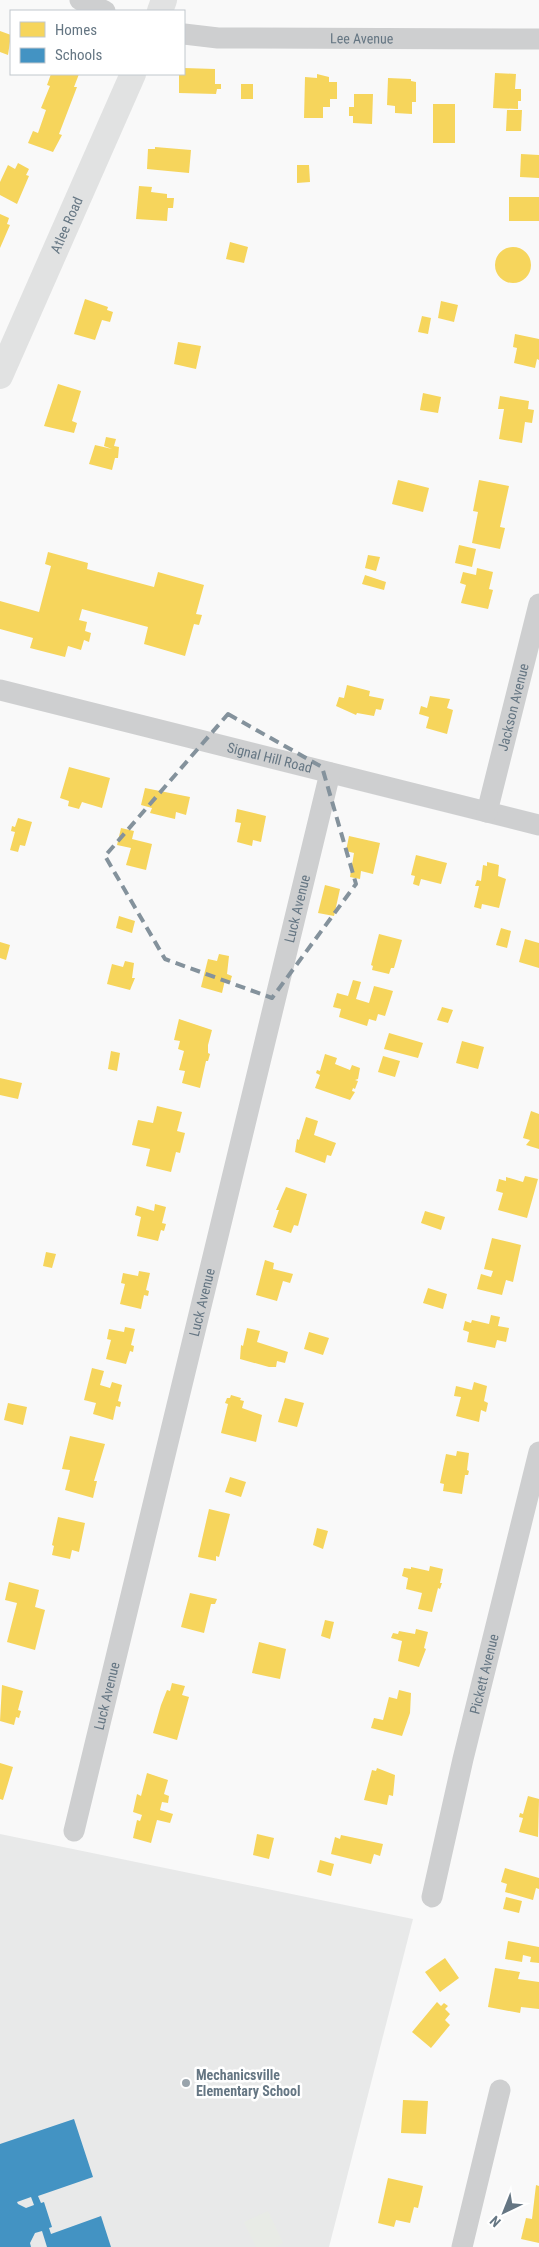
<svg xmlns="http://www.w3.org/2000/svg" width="539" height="2247" font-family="'Roboto Condensed',sans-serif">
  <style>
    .built { fill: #e8e9e9 }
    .green { fill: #e8ebe6 }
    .homes { fill: #f6d55c }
    .schools { fill: #4393c3; fill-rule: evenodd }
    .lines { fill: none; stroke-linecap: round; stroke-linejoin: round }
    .minor { stroke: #cecfd0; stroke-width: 21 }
    .major { stroke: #e1e2e2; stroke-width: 26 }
    .marked { fill: none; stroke: #84929c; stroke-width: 4; stroke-dasharray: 10 6; stroke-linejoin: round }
    .poi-dot { fill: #99a4ac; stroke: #fff; stroke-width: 2 }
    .labels { text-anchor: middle; stroke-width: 5; stroke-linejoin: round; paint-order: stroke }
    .street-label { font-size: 14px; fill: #657683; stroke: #fff }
    .poi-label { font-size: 14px; font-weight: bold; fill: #657683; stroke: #fff; text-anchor: start }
  </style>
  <rect width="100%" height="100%" fill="#f9f9f9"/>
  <!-- built -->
  <path class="built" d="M0,1834l413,85 -84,328h-329z"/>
  <!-- green -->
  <path class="green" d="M268,2211l15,32 -8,4h-19l-12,-25z"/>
  <!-- homes -->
  <path class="homes" d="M0,31l11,4 -3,20 -8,-3z
    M184,68l31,1v15h6v5h-4l-1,5 -37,-1v-19h5z
    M495,73l21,1 -1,15h6v12h-3v8l-25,-1z
    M51,74h28l-5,13h3l-18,47 3,1 -9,17 -25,-9 5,-12 5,2 8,-23 -5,-2 9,-22 -3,-1z
    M317,74l12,3v5h8v17h-7v8h-7v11h-19l1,-41 12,1z
    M388,78l23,1v2l5,1v20h-4v12l-17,-1v-7l-8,-1z
    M241,84h12v15h-12z
    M354,94h19l-1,30 -19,-1v-7h-4v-9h5z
    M433,104h22v39h-22z
    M507,110h15l-1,21h-15z
    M155,147l36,3 -2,23 -42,-4 1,-20h7z
    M521,154l18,1v23l-19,-1z
    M18,163l11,6 -3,6 3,1 -12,28 -17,-9v-13l8,-17 7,4z
    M297,165h12l1,17 -13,1z
    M139,186l13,1 -1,5 16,2v4h7l-1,10h-5l-1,13 -31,-2z
    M509,197h30v24h-30z
    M0,214l9,4 -2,6 3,1 -10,23z
    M230,242l18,5 -4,16 -18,-4z
    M495 265a18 18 0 1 1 36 0a18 18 0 1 1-36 0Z
    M85,299l23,8 -1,3 6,2 -3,10 -8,-2 -7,20 -21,-6z
    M441,301l17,4 -4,17 -16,-4z
    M422,316l9,2 -3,16 -10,-2z
    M515,334l24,5v21l-2,-1 -2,9 -21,-5 3,-15 -4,-1z
    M178,342l23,4 -5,23 -22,-5z
    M58,384l23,7 -9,30 5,2 -3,10 -30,-7z
    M423,393l18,4 -3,16 -18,-3z
    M500,396l29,5 -1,8 6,1 -2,13 -7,-1 -3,21 -23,-4 5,-30h-6z
    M106,437l10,2 -2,7 5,1 -1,11h-3l-3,12 -23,-6 6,-19 17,4 -8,-3z
    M398,480l31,8 -6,24 -31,-8z
    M479,480l30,6 -9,41 5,1 -5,21 -28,-6 6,-31 -5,-1z
    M459,545l17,4 -4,18 -17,-4z
    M48,552l40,11 -1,6 67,18 4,-15 46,13 -8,29 6,1 -3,10 -5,-1 -9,32 -41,-12 4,-17 -66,-18 -3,11 8,2 -2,9 6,2 -2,9 -5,-2 -3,10 -13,-4 -3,11 -35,-9 3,-10 -33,-9v-28l39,11 12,-46 -6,-2z
    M368,555l12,2 -4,14 -11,-3z
    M477,568l16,4 -4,17 4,1 -5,19 -27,-6 5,-18 -6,-2 3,-11 13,3z
    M365,575l21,7 -2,8 -22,-6z
    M347,685l23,6 -1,5 15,3 -3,11 -5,-1 -2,7 -17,-3 -1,2 -20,-9 3,-9 5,1z
    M430,696l20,3 -3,9 6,2 -6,24 -21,-6 3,-11 -10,-3 2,-8 6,2z
    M69,767l41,11 -8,30 -20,-6 -3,7 -11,-3 1,-5 -9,-3z
    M145,788l45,9 -4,18 -10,-3 -1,7 -25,-6 2,-5 -11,-3z
    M237,809l29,7 -5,26 -8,-2 -1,6 -15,-4 4,-19 -6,-1z
    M18,818l14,4 -7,24 -5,-1 -2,7 -8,-2 5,-18 -4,-1 1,-5 3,1z
    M121,828l13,3 -2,8 20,5 -6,26 -20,-5 5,-17 -14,-3z
    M349,836l31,7 -7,31 -12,-3 -1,8 -10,-2 4,-24 -8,-2z
    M416,855l31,8 -6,21 -20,-5 -2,7 -6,-2 2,-8 -4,-1z
    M487,862l12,3 -1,11 8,3 -7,29 -17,-4 -1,5 -7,-2 5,-21h-4l2,-6 4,1 2,-16 4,1z
    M325,885l15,4 -6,27 -16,-3z
    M119,916l16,5 -3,12 -16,-5z
    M501,928l10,3 -4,17 -11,-3z
    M379,934l23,6 -8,28h-3l-2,6 -17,-4 1,-4 -2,-1z
    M525,939l14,4v25l-20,-6z
    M0,942l10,3 -4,15 -6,-2z
    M219,954l10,2 -2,18 5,2 -2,6 -5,-2 -3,13 -21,-6 7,-28 9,2z
    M125,961l9,2 -2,15h3l-5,12 -23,-6 5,-20 11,3z
    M353,980l8,2 -5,17 13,4 5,-17 19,5 -8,25 -7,-2 -2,7 -7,-2 -2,7 -28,-9 2,-8 -8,-2 4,-14 11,3z
    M442,1007l11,3 -5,13 -11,-3z
    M179,1019l33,11 -4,15v8l2,1 -2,7h-2l-6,27 -18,-5 3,-12 -6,-1 5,-19 -6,-2 2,-8 -6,-1z
    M389,1033l34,10 -5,15 -34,-9z
    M462,1041l22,6 -6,22 -22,-6z
    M111,1051l9,2 -3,18 -9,-2z
    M325,1054l12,4 -2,6 15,6 2,-5 8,3 -2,11 -3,1 3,1 -3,8 -2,-1 -1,3 3,1 -5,8 -35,-12 5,-13 -4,-2 1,-3 3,1z
    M383,1056l17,5 -5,16 -17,-5z
    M0,1078l22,5 -4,16 -18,-4z
    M157,1106l25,6 -5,19 8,2 -5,20 -4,-1 -5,20 -25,-6 4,-17 -18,-4 6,-25 15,3z
    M531,1111l8,3v35l-13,-4 4,-5 -7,-2z
    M306,1117l12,4 -4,14 22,8 -5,13 -4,-1 -2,8 -30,-11 2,-13 2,1z
    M525,1176l13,3 -11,39 -29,-8 5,-17 -7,-2 3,-12 7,2v-4l17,5z
    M286,1187l21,7 -9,32 -4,-1 -3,8 -18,-6 6,-17h-3z
    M155,1204l11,3 -4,16 4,1 -2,7 -3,-1 -3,11 -21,-5 4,-19 -6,-2 2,-9 17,5z
    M425,1211l20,6 -4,13 -20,-7z
    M492,1238l29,7 -8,37 -7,-2 -4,15 -25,-6 4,-15 10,3 2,-6 -9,-2z
    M46,1252l10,2 -4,14 -9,-2z
    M265,1260l9,3 -1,6 20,5 -3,9 -7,-2 -6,20 -21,-6z
    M139,1271l11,2 -4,17 3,1 -1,5 -4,-1 -3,14 -21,-5 5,-20 -4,-1 2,-10 15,3z
    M428,1288l19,6 -4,15 -20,-6z
    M491,1315l9,2 -2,9 11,2 -3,14 -9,-2 -2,8 -28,-6 2,-10 -6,-2 2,-9 6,2 1,-3 17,4z
    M125,1327l10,2 -4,16 3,1 -1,6 -3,-1 -4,13 -20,-5 5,-19 -4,-1 2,-10 15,3z
    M247,1328l13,3 -3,11 31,10 -3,11 -8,-2 -1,6h-7l-29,-8 1,-14 2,1z
    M309,1332l20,6 -6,17 -19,-6z
    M92,1368l12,3 -4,14 10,3 2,-6 10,3 -4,16 3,1 -1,5 -4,-1 -3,14 -20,-6 3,-11 -12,-3z
    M474,1382l13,4 -3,15 4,2 -2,9 -5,-2 -2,12 -23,-6 5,-19 -7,-1 2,-10 16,4z
    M231,1395l10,3 -1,2 4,1 -2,7 20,7 -6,27 -35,-9 7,-29 -3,-1 2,-5h3z
    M285,1398l19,5 -7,24 -19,-5z
    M8,1403l19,4 -4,18 -19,-5z
    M70,1436l35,8 -11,37h3l-4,17 -28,-8 5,-20 -8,-1z
    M457,1451l12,2 -2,17 2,1 -1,4h-3l-3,19 -19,-3 1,-7 -4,-1 6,-29 10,2z
    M230,1477l16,5 -5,15 -16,-5z
    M209,1509l21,5 -11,43 -3,-1v5l-18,-4z
    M58,1517l27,6 -6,29 -7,-2 -2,9 -18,-4 2,-9 -2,-1z
    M317,1528l11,3 -5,18 -10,-4z
    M430,1566l13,3 -3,14h2l-2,6 -2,-1 -6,24 -14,-3 4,-16 -16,-4 2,-11 -6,-2 2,-8 7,1v-2l18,4z
    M9,1582l30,8 -4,17 10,3 -10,40 -28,-8 10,-39 -12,-3z
    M190,1593l27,6 -2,5h-4l-7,29 -23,-6z
    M325,1620l9,2 -4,17 -9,-3z
    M416,1629l12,3 -4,16 2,1 -7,18 -21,-6 4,-20 -11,-3 2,-5 5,1 1,-3 16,3z
    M259,1642l27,7 -6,30 -28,-6z
    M172,1683l13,3 -3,9 7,2 -12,43 -24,-7 8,-28 6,-15 3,1z
    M2,1685l21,6 -5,19 3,1 -2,7 -3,-1 -2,8 -14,-4z
    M399,1690l12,3 -1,20 -8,23 -31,-8 3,-10 9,2 6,-23 8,2z
    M0,1763l13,4 -10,33 -3,-1z
    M377,1768l18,7 -2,21 -4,-1 -2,10 -23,-5 8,-30 4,1z
    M147,1773l21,7 -4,14 5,2 -1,7 -6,-1 -2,8 13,4 -3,9 -13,-3 -6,23 -18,-5 4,-18 3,1 2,-6 -9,-3 4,-18 4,2z
    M528,1796l11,3 -1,38 -19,-5 4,-14 -4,-1 1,-4 3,1z
    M257,1834l17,4 -5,21 -16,-4z
    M341,1835l42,9 -3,12 -6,-2 -3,10 -40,-10 4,-17 5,2z
    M320,1860l14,4 -3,12 -14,-4z
    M505,1868l34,10v11l-3,-1 -3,12 -28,-8 2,-8 -6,-2z
    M506,1897l16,4 -3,12 -16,-4z
    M508,1941l31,6v16l-9,-1 1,-5 -8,-2 -1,7 -17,-3z
    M445,1958l14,20 -19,14 -15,-20z
    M495,1968l25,4 -2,7 21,3v27l-18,-2 -1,6 -32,-6z
    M437,2002l4,4 3,-3 4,3 -3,3 5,5 -5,6 5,5 -19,23 -19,-16z
    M403,2100l25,1 -2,33 -25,-1z
    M388,2178l35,8 -5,22 -4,-1 -4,16 -14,-3 -2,7 -16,-4z
    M536,2185l3,1v57l-18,-4 5,-21 6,1z"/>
  <!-- schools -->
  <path class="schools" d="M74,2119l19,58 -55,19 3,7 3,-1 8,25 -3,1 2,6 50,-18 10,31h-64l-5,-16 -7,2 -5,10 1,4h-31v-103zM31,2197l3,8 -8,3 -8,-4 -1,-2z"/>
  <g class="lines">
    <!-- minor -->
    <g class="minor">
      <path d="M80,0l25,11"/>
      <path id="s1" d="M184,34l34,4 321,1"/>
      <path id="s2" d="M0,690l539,135"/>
      <path id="s3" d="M487,812l52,-208"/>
      <path id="s4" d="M74,1831l256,-1058"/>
      <path id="s5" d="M432,1897l31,-138 76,-307"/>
      <path d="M462,2247l38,-157"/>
    </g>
    <!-- major -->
    <g class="major">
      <path d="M160,11l4,-11"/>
      <path id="s6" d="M0,376l133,-302"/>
    </g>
  </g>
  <!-- marked area -->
  <path class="marked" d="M228,714l94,53 34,117 -84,114 -107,-39 -60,-103z"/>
  <!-- markers -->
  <circle class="poi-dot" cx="186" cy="2083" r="5"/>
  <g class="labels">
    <!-- street labels -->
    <g class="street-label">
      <text dy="5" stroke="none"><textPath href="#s1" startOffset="178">Lee Avenue</textPath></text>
      <text dy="5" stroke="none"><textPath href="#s6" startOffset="165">Atlee Road</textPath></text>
      <text dy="5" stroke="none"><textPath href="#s3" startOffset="108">Jackson Avenue</textPath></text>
      <text dy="5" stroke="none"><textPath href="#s2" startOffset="278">Signal Hill Road</textPath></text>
      <text dy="5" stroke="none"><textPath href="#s4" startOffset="949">Luck Avenue</textPath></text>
      <text dy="5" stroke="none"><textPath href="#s4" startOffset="544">Luck Avenue</textPath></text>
      <text dy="5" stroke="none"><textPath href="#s5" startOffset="229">Pickett Avenue</textPath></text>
      <text dy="5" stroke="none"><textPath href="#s4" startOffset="139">Luck Avenue</textPath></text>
    </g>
    <!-- poi labels -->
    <g class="poi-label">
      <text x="196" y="2080">Mechanicsville<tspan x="196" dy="16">Elementary School</tspan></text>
    </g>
  </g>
  <!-- legend -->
  <rect x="10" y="10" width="175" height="65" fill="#ffffff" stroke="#c1c8cd"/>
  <rect x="20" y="22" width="25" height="15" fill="#f6d55c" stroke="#c1c8cd"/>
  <text x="55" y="35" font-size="15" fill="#657683">Homes</text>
  <rect x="20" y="48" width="25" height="15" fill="#4393c3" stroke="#c1c8cd"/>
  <text x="55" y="60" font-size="15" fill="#657683">Schools</text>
  <!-- north arrow -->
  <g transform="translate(504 2212) rotate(223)" stroke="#ffffff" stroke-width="4" paint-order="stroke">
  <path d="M0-4L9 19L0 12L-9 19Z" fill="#657683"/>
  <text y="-8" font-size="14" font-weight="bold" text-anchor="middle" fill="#657683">N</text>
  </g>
</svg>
